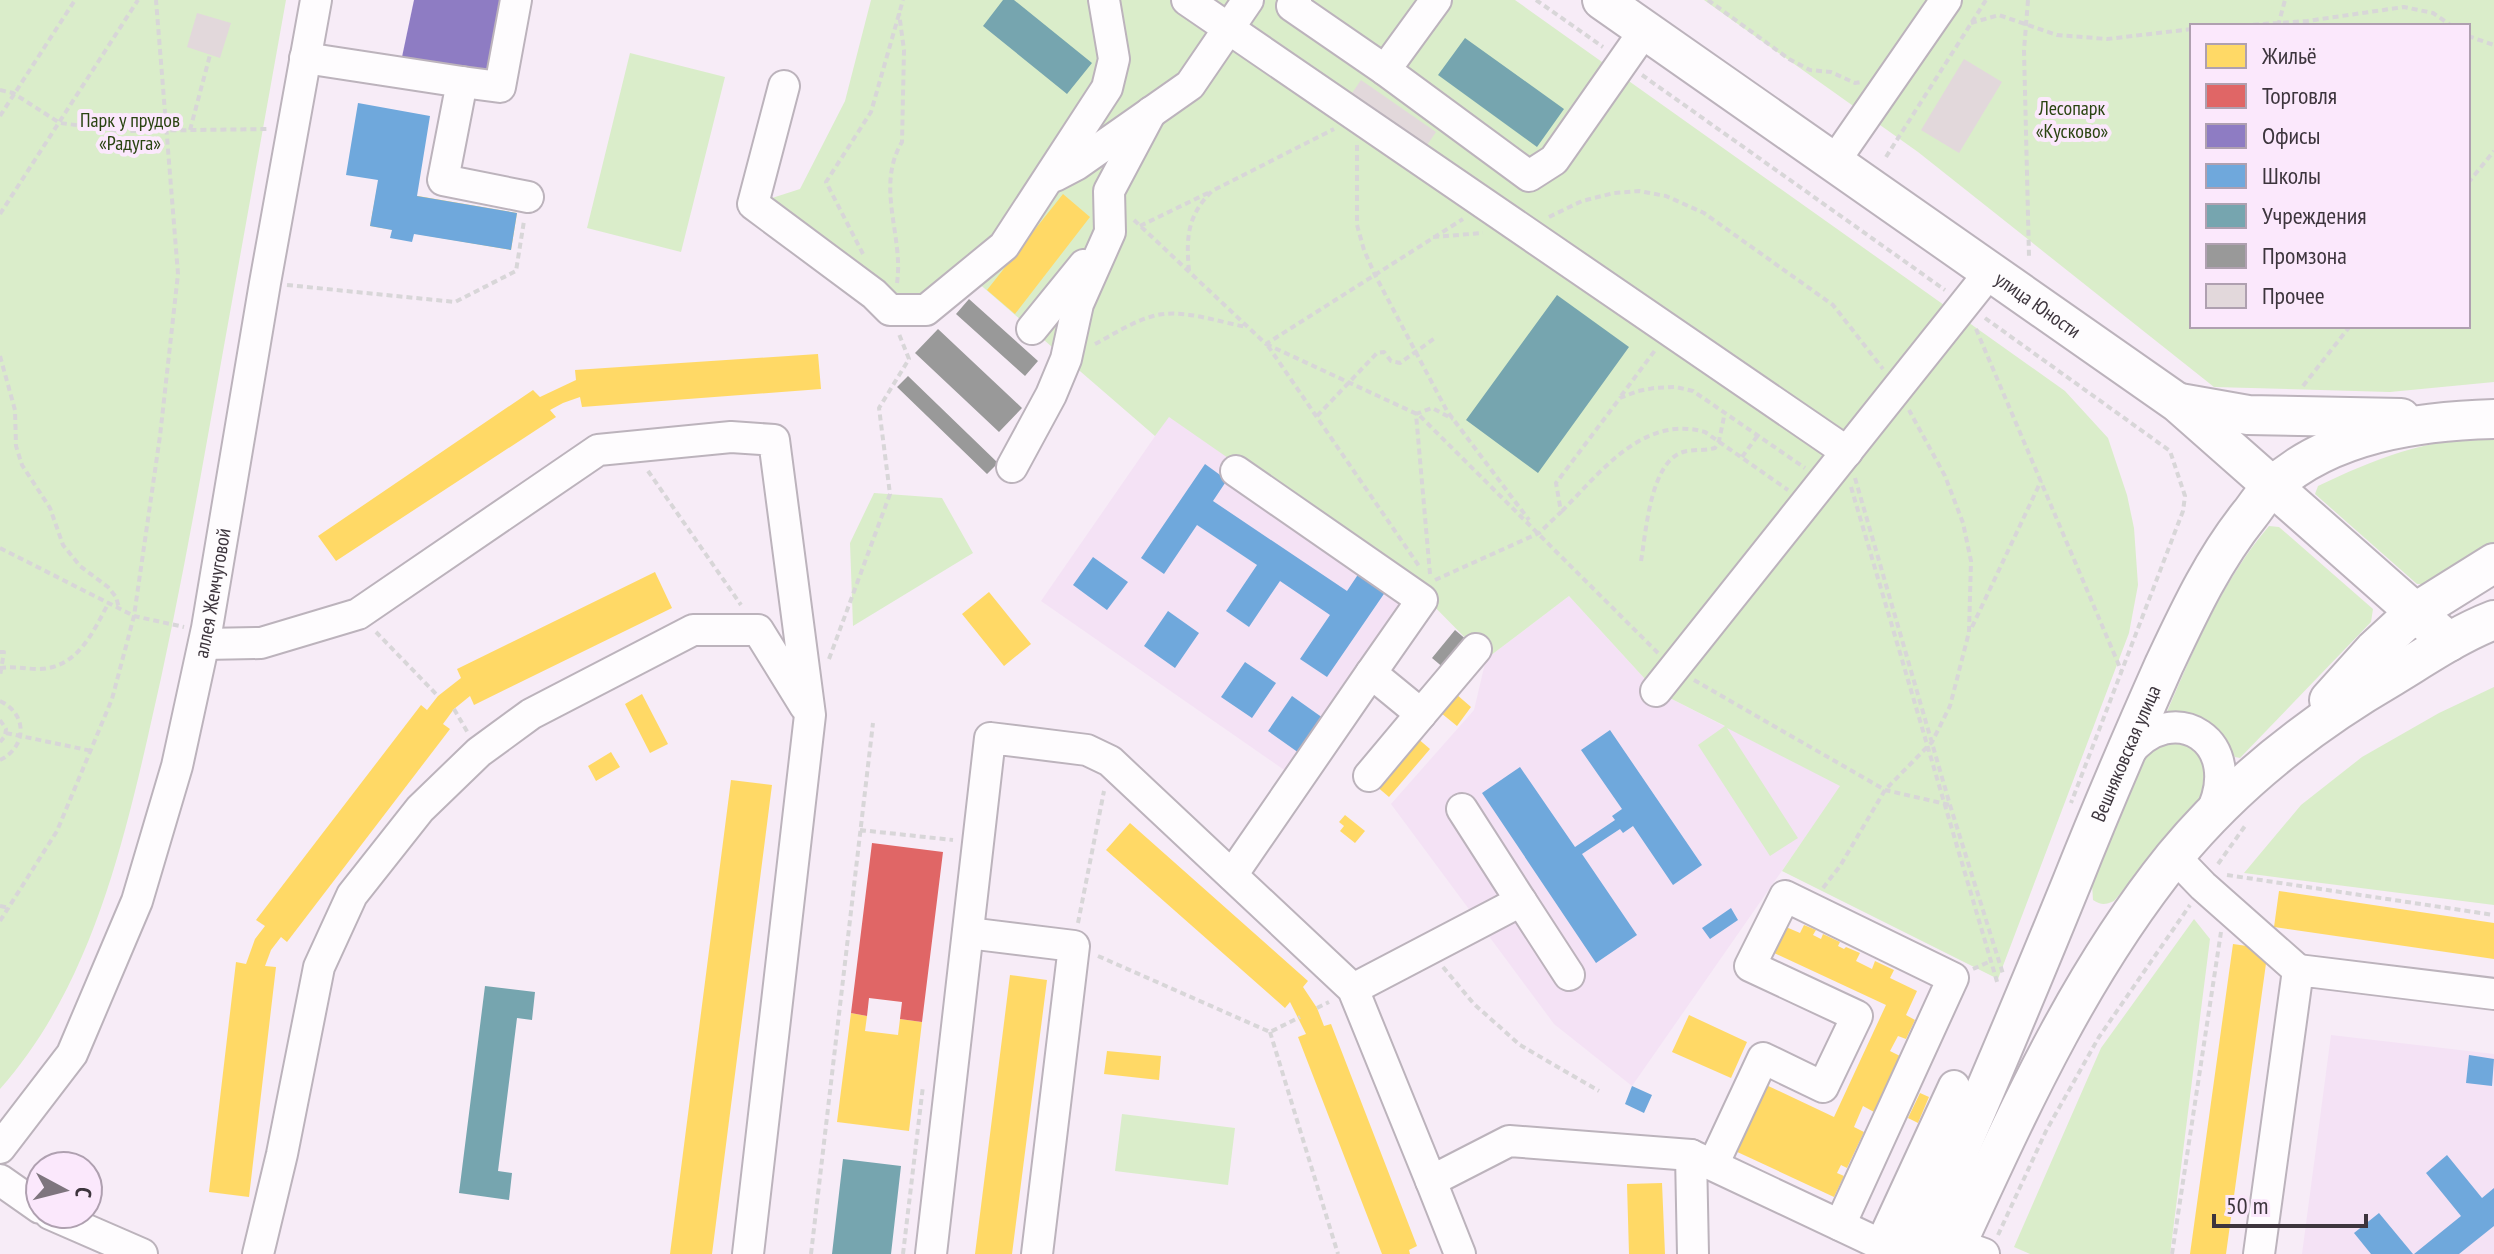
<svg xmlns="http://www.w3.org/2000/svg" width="2494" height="1254" font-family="'PT Sans Narrow',sans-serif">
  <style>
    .built { fill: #f4e2f5 }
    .green { fill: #daedca; fill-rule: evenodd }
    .homes { fill: #ffd966 }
    .shops { fill: #e06666 }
    .offices { fill: #8e7cc3 }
    .schools { fill: #6fa8dc }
    .public { fill: #76a5af }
    .industry { fill: #999 }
    .building { fill: #e2d8db }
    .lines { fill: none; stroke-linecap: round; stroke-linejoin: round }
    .minor-casing { stroke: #bcb3bc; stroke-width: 34 }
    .major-casing { stroke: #bcb3bc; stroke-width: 42 }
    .path { stroke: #d8d6d8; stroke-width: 4; stroke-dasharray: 6 4; stroke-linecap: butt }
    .minor { stroke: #fefcfe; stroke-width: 30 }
    .major { stroke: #fefcfe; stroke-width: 38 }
    .labels { text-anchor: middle; stroke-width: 8; stroke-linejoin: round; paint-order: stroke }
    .park-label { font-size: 20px; fill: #2a4411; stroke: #fbe8fc }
    .street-label { font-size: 20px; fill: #3d353d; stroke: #fbe8fc }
  </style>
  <rect width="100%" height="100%" fill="#f7ecf7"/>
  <!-- built -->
  <path class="built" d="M1169,416l249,174 -128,184 -249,-173z
    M1569,596l87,95 185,95 -209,300 -78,-62 -163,-220 83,-94 12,-51z
    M2331,1035l163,19v200h-192z"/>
  <!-- green -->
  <path class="green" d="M0,0h286c-27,151 -54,301 -81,452 -17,95 -35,190 -57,284 -28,123 -62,256 -148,353z
    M871,0h644l550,391 43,47 19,57 7,33 4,57 -9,48 -131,346 -216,-108 58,-85 -113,-58 71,110 -28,18 -72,-111 27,-19 -69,-35 -87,-95 -83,63 -68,-69 -249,-173 -14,19 -186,-161 -79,35 -137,-106 47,-15 45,-88z
    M1704,0h790v382l-104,10 -176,-5 -296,-235zM2192,26h276v300h-276z
    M630,53l95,24 -44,175 -94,-24z
    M2494,438v106l-65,40h-12l-102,-90 3,-8c56,-27 112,-49 176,-48z
    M874,493l68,5 31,55 -120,73 -3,-83z
    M2269,526l10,1 94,82 -2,13 -131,136 -5,-1c-18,-31 -32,-41 -69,-43 29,-67 56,-133 103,-188z
    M2494,687v218l-250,-32 57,-68 61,-48 77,-44z
    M2171,742c21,2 26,8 38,25l-4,27 -91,107c-9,4 -13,4 -21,-1l-1,-16 54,-127 11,-11z
    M2194,919l16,20 -40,315h-140l-16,-7 87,-199z
    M1122,1114l113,14 -7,57 -113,-14z"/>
  <!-- homes -->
  <path class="homes" d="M377,189l140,24 -6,37 -141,-24z
    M1063,194l27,23 -75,97 -28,-24z
    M818,354l3,35 -239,18 -2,-10 -17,6 -13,7 6,7 -220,144 -18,-25 215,-146 7,7 36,-17 -1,-10z
    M655,572l17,36 -198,97 -4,-9 -16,13 -11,15 7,5 -163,213 -6,-5 -10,13 -6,16 11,1 -27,230 -40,-5 27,-230 10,2 9,-25 10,-13 -9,-6 165,-215 6,5 11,-14 23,-18 -4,-9z
    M989,592l42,52 -27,22 -42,-52z
    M642,694l26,50 -18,9 -25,-49z
    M1456,694l15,13 -14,19 -16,-13z
    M1416,737l14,12 -41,48 -14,-12z
    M611,752l9,15 -24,14 -8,-15z
    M731,780l41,5 -60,469h-42z
    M1345,815l20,16 -10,12 -15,-12 4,-5 -5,-4z
    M1130,823l178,158 -5,6 14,21 7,18 7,-2 86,222 -8,4 1,4h-28l-84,-217 8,-3 -16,-32 -5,6 -179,-158z
    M2279,891l215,32v36l-220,-32z
    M1804,925l12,5 -3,5 8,4 2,-5 17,8 -2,4 6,3 2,-2 14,6 -4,8 16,8 3,-8 19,9 -4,8 27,13 -11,24 9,5 -9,19 -8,-3 -8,15 10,5 -26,56 -11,-6 -9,21 10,5 -17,36 -6,-3 -4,8 7,3 -10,21 -101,-47 31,-66 70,33 52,-112 -112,-52 12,-26 14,6z
    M2233,944l35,5 -42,305h-36z
    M1010,975l37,5 -35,274h-37z
    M851,1013l16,3 -2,15 33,4 2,-16 22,3 -13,109 -72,-9z
    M1689,1015l58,27 -16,36 -59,-26z
    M1107,1051l54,5 -2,24 -55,-6z
    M1920,1093l9,4 -11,26 -10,-5z
    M1662,1183l3,71h-36l-2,-70z"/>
  <!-- shops -->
  <path class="shops" d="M872,843l71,9 -21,170 -22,-3 2,-17 -33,-4 -2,18 -16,-3z"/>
  <!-- offices -->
  <path class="offices" d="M414,0h88l-15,74 -85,-17z"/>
  <!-- schools -->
  <path class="schools" d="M358,103l72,13 -13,80 100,17 -6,37 -97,-16 -2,8 -22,-4 2,-8 -22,-4 8,-46 -32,-5z
    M1205,464l22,16 -14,21 134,90 14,-21 27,18 -61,89 -27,-18 30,-44 -50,-34 -31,46 -23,-16 31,-46 -60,-40 -33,49 -23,-16z
    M1093,557l35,25 -21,28 -34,-25z
    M1168,611l31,22 -24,35 -31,-22z
    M1245,662l31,21 -24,35 -31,-21z
    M1292,696l31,22 -24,35 -31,-22z
    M1610,730l92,135 -29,20 -40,-59 -10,7 -3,-4 -38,25 55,81 -41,28 -114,-170 38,-26 55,80 40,-27 -3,-4 10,-7 -41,-59z
    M1731,908l7,12 -28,19 -8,-11z
    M2469,1055l25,4 -2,27 -26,-3z
    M1632,1086l20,9 -8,18 -19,-9z
    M2447,1155l35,43 12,-10v38l-35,28h-45l47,-38 -35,-43z
    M2379,1213l34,41h-42l-17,-21z"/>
  <!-- public -->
  <path class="public" d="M1003,0h11l78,63 -25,31 -84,-68z
    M1465,38l99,71 -27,38 -99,-72z
    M1557,295l72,52 -91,126 -72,-53z
    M485,986l50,6 -3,28 -15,-2 -19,153 14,2 -3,27 -50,-7z
    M843,1159l58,7 -10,88h-59z"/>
  <!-- industry -->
  <path class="industry" d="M969,299l69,62 -13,15 -69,-62z
    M938,329l84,79 -23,24 -84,-79z
    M908,376l90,87 -11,11 -90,-87z
    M1455,630l13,11 -23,28 -13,-11z"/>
  <!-- building -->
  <path class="building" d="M197,13l34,10 -11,35 -33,-11z
    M1964,59l38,23 -43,71 -38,-23z
    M1361,80l75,52 -11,16 -75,-52z"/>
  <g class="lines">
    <defs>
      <g id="minor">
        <path d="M1187,0l660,452"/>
        <path d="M1296,0l-4,6 93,64"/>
        <path d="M1436,0l-51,70 144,106 25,-16 91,-130"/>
        <path d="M305,58l157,24 -19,98 85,17"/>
        <path d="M462,82l38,5 16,-87"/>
        <path d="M784,86l-31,118 121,90 16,16h36l78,-64 103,-158 7,-29 -10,-59"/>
        <path d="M1834,162l112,-162"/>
        <path d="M1055,176l21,-11 114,-80 58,-85"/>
        <path d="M1032,329l52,-64"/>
        <path d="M1012,467l39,-72 15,-36 12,-55 32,-72 -1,-41 42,-79"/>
        <path d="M1236,471l186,129 -51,73"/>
        <path d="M204,644l57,-1 97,-29 240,-164 133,-13 43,3 36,275 -62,539"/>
        <path d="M1656,691l334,-419"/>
        <path d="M2127,755c45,-60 122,-14 82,62"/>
        <path d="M1369,776l52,-62"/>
        <path d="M2175,857l28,29 95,84"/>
        <path d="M1232,875l139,-202 50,41 55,-65"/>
        <path d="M1521,901l48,74"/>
        <path d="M968,933l106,13 -37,308"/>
        <path d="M1353,989l168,-88 -59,-92"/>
        <path id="s1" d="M0,1148l72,-94 65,-153 40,-135 30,-138 58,-345 51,-283"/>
        <path d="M1691,1155l2,99"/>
        <path d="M1713,1165l50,-107 60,29 34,-71 -107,-50 35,-70 168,82 -113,247"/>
        <path d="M0,1180l40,28"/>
        <path d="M1431,1181l29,73"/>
        <path d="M50,1214l92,40"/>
        <path d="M1881,1244l73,-158"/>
        <path d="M1956,1244l28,10"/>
        <path d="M258,1254l24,-100 37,-187 33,-72 68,-86 59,-57 52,-38 162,-84h65l47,76"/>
        <path d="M931,1254l59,-516 97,12 23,11 243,228 78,192 78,-40 182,14 210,99"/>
        <path d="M2259,1254l39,-284 196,24"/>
      </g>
      <g id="major">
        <path id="s2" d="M1602,0l576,403 271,239"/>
        <path d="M2180,403l68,12 153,3"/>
        <path d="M2329,700l45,-50 40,-37 80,-50"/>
        <path id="s3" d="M1913,1254c56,-123 108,-247 159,-372 29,-73 60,-145 92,-217 25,-53 49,-105 86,-151 8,-10 14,-21 23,-28 58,-53 146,-65 221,-67"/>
        <path d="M1952,1254c64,-138 125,-277 222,-397 60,-73 138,-134 219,-181 33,-20 65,-42 101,-56"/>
      </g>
    </defs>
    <!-- minor casing -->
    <use href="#minor" class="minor-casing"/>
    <!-- major casing -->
    <use href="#major" class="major-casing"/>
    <!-- path -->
    <path class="path" d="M1536,0l67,47
      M1708,0l81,59 21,11 21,2 24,11 6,-1
      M2028,0l-4,50 5,207
      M1971,23l28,-8 58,20 50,4 85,-10
      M2233,26l74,-5 97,-14 29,6 19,13
      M2278,26l7,-26
      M2468,36l26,9
      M1642,75l303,215
      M0,90l13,3 47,30 63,8 145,-2
      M0,116l75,-116
      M190,130l20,-75
      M1357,145v80l7,25 11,25 72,136 82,109
      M1886,157l100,-157
      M2468,183l26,-32
      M0,214l138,-214
      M1549,217l33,-16 32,-8 25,-2 27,5 38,17 129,92 50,64
      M1134,220l132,124 197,-125
      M1140,226l70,-34
      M1433,237l50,-4
      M863,254l-37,-72 45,-70 32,-112
      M1189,271c-3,-33 -2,-55 23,-80l122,-62
      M897,283c7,-47 -22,-96 5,-141l2,-92 -5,-37
      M287,285l168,17 61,-31 8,-50
      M1985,318l185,133 15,45 -2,15 -112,292
      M1976,329l145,341
      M1095,344c19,-10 37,-22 58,-28 29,-8 65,6 94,11
      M1266,344l153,71 239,238
      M1268,346l151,220
      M0,356l15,54 1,36 6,19 28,43 13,37 17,21 28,21 8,10 3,11
      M2303,386l47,-60
      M1621,396l35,-47
      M1317,416l60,-63 7,-1 7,9 9,2 35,-25
      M1742,457l16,-22
      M648,471l93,134
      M1855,478l95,327 53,169
      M1851,487l147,498
      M1562,511c38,-38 81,-97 143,-79l83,58
      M0,548l134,68 50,11
      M1641,561c5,-28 9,-99 42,-109 10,-3 21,-1 32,-4l4,-7 6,-29
      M1430,574l-14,-160 16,-6 21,11
      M1435,580l104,-47 22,-21 -5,-29 64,-85 18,-7 16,-3 22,-1 17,4 112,77
      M1972,627l69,-146
      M376,632l62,64
      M0,652h4l-4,24
      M829,659l61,-165 -11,-86 30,-49 -10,-25
      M0,668c13,-2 25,1 39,1 39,-1 54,-37 70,-67
      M1694,680l191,110 65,15
      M0,701c28,13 27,46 0,59
      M454,709l14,24
      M0,720l6,9 -1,7 -5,6
      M6,733l86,18
      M860,830l93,10
      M2218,864l27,-38
      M2227,875l267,40
      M1823,888l17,-22 45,-76 47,-48 18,-36 19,-74 2,-71 -8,-38 -18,-47 -36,-66
      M0,906l10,2
      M0,921l57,-90 55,-132 22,-83 26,-180 18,-162 -22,-274
      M1078,923l26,-132
      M1098,956l172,76 30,-15
      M1443,967l31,37 46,41 79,46
      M1973,969l18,-8
      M1317,1008l12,-6
      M1270,1032l68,222
      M1998,1235l48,-104 53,-94 91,-132
      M811,1254l62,-531
      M903,1254l20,-168
      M2172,1254l49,-322"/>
    <!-- minor -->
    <use href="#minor" class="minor"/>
    <!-- major -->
    <use href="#major" class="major"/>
  </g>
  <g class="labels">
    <!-- park labels -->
    <g class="park-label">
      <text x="2072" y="115">Лесопарк<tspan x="2072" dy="23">«Кусково»</tspan></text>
      <text x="130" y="127">Парк у прудов<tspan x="130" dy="23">«Радуга»</tspan></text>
    </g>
    <!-- street labels -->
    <g class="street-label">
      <text dy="7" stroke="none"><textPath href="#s2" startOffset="532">улица Юности</textPath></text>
      <text dy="7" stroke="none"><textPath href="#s1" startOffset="602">аллея Жемчуговой</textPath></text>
      <text dy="7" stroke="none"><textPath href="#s3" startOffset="544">Вешняковская улица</textPath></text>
    </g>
  </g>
  <!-- legend -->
  <rect x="2190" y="24" width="280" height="304" fill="#fbe8fc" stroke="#afa0b0" stroke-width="2"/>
  <rect x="2206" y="44" width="40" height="24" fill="#ffd966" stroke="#afa0b0" stroke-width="2"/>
  <text x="2262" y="64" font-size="24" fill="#3d353d">Жильё</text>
  <rect x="2206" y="84" width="40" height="24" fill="#e06666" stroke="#afa0b0" stroke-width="2"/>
  <text x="2262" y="104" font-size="24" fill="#3d353d">Торговля</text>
  <rect x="2206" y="124" width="40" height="24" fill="#8e7cc3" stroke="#afa0b0" stroke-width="2"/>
  <text x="2262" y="144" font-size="24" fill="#3d353d">Офисы</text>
  <rect x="2206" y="164" width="40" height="24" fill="#6fa8dc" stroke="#afa0b0" stroke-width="2"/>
  <text x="2262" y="184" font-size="24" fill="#3d353d">Школы</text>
  <rect x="2206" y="204" width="40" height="24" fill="#76a5af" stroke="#afa0b0" stroke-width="2"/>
  <text x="2262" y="224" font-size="24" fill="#3d353d">Учреждения</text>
  <rect x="2206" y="244" width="40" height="24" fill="#999999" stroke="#afa0b0" stroke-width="2"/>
  <text x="2262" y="264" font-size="24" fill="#3d353d">Промзона</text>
  <rect x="2206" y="284" width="40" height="24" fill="#e2d8db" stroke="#afa0b0" stroke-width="2"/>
  <text x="2262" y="304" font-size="24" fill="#3d353d">Прочее</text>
  <!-- north arrow -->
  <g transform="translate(64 1190) rotate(97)"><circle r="38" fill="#fbe8fc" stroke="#afa0b0" stroke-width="2"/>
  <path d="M0-6L14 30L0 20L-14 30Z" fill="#7e757e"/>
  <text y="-12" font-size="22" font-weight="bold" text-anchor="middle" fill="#3d353d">С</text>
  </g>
  <!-- scale -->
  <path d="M2214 1214v12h152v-12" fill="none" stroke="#3d353d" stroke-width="4"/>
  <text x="2226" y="1214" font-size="24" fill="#3d353d" stroke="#fbe8fc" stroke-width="6" paint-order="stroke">50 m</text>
</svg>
